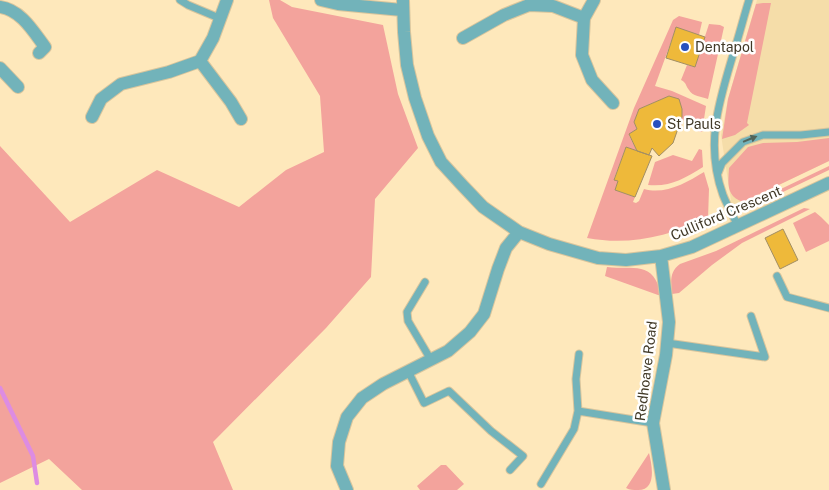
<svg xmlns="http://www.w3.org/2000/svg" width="829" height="490" font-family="'Public Sans',sans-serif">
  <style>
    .built { fill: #f5dda9 }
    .green { fill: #f3a39c }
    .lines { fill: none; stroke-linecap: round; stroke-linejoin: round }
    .stream { stroke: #dd8ce2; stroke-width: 4.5 }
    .building { fill: #eeb93a; stroke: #a28e64 }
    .lane-casing { stroke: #d8c59d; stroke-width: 9 }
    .street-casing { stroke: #d8c59d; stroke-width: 14 }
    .lane { stroke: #72b3ba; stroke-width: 7 }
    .street { stroke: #72b3ba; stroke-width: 12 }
    .oneway { fill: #52645a }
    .poi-dot { fill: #2750be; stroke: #fff; stroke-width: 2 }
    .labels { text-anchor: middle; stroke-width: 5; stroke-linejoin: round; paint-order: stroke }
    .poi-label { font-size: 14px; fill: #413927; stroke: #fff; text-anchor: start }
    .street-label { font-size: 14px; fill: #413927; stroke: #fff }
  </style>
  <rect width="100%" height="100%" fill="#fee8bb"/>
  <!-- built -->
  <path class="built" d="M757,0h72v161l-97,46 -11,-72 7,-36z"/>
  <!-- green -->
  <path class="green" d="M269,0h11l12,7 91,18 15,69 20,54 -43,51 -4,78 -45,51 -113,114 20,48h-151l-33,-31 -49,24v-337l70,76 87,-52 82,37 47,-37 38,-18 -4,-56 -47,-78z
    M763,3h8l-24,120 2,2 -14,10 -13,4 6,-40 28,-95z
    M679,16l23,6 -3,13 -23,-7 -21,58 17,5 34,15 -4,26 -4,-1 3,-10 -16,-5 -4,11 -2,-1 3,-17 -4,-10 -9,-3 -30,13 -5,13 3,7 -8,6 8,16 -11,-4 -12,32 4,2 -3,9 20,7 -2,5 3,1 3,-2 5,-12c21,6 42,-6 60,-17l5,17 -1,30c-40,17 -78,27 -121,19l47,-130 39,-88z
    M709,24l11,1 4,2 -16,72c-6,-2 -16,-3 -19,-9 -4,-5 -2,-7 -8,-10l6,-15 8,2z
    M829,138v23l-86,41c-17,-6 -15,-18 -14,-34l19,-21 15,-4 34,-1z
    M699,149l3,1 1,17c-20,12 -32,20 -55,18l7,-23 18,-7 19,6z
    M829,166v4l-67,32 -10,4h-7z
    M804,208l6,1 -68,34 -30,22 -33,28 -7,1c-1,-12 -3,-22 8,-30l36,-13z
    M815,212l6,5 8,8v16l-23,11 -13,-29z
    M607,267c26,3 47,-7 54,28h-3l-53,-19z
    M649,453c3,12 8,37 -11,37 -5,0 -8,0 -12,-2z
    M441,465h5l18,19 -7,6h-37l-3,-4z"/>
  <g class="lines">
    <!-- stream -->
    <path class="stream" d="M0,388l33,68 4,27"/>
  </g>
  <!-- building -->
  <path class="building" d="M676,27l29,10 -10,30 -29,-9z
    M669,96l10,3 3,10v8l-9,26 -14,13 -7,-8 -3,7 -12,-4 -8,-17 8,-5 -3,-7 5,-13z
    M626,147l26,9 -17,41 -20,-7 3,-9 -4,-1z
    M783,229l15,31 -18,9 -15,-31z"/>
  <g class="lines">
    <defs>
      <path id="lane" d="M180,0l8,5 31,13
        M718,173l4,-10 21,-21 20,-7h38l28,-3
        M738,226c-5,-10 -11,-21 -15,-31 -19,-53 -3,-96 12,-147 5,-16 9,-32 14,-48
        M777,276l10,21 42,11
        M425,282l-18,30 1,9 23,39
        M667,343l98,14 -14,-41
        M408,371l16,32 25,-12 42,40 32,25 -13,14
        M578,411l75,12
        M541,484l33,-55 4,-18 -2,-32 3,-25"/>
      <path id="street" d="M321,0l17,4 64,6
        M403,0l1,32 3,33 8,33 13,38 13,26 22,24 20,21 36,25 30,12 49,14 28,2 35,-4 31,-9 137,-64
        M594,0l-10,18 -2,37 10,25 21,23
        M0,7c21,3 33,24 45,40l-6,6
        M463,38l41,-23 25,-10 24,1 31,12
        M200,61l31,41 10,17
        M0,68l18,19
        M92,117l9,-18 20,-15 48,-12 31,-11 13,-23 14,-38
        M661,256l8,66 -3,33 -13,68 11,67
        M347,490l-10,-24 2,-24 8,-25 15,-19 21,-14 65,-33 22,-19 14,-18 14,-45 8,-21 13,-16"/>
    </defs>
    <!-- lane casing -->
    <use href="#lane" class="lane-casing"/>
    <!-- street casing -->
    <use href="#street" class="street-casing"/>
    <!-- lane -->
    <use href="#lane" class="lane"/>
    <!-- street -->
    <use href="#street" class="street"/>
  </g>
  <!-- one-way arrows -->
  <defs><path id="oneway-solid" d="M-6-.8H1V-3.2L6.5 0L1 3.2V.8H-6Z" transform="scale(1.25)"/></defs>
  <use class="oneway" href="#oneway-solid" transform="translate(750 139) rotate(-22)"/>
  <!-- markers -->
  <g class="poi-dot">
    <circle cx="685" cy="47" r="5"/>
    <circle cx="657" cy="124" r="5"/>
  </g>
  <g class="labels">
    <!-- poi labels -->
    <g class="poi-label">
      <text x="695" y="52">Dentapol</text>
      <text x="667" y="129">St Pauls</text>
    </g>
    <!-- street labels -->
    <g class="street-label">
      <text transform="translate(726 213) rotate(-23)" y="5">Culliford Crescent</text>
      <text transform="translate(646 371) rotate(-83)" y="5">Redhoave Road</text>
    </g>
  </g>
</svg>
